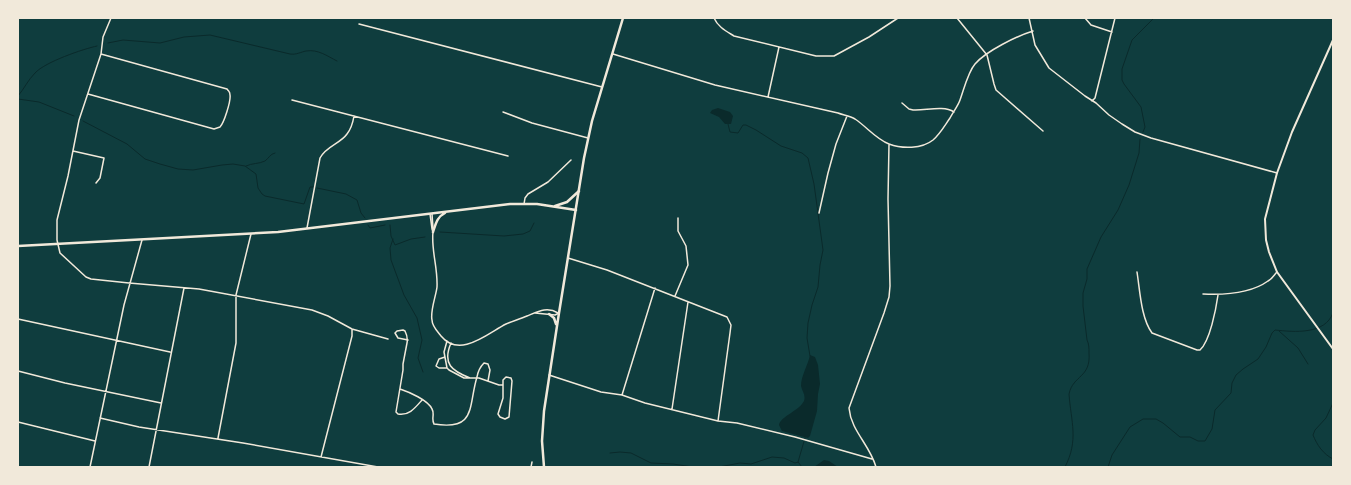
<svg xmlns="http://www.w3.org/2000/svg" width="1351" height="485" font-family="Manrope,sans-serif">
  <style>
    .water { fill: #0a2a2b }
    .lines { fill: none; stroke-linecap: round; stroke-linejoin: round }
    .stream { stroke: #0a2a2b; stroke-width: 1 }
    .minor { stroke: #f1e9da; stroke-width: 1.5 }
    .tertiary { stroke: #f1e9da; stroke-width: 2 }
    .primary { stroke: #f1e9da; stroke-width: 2.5 }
    .trunk { stroke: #f1e9da; stroke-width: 2.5 }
  </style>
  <rect width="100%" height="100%" fill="#0f3d3e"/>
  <!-- water -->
  <path class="water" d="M718,108l12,4 3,4 -2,8h-6l-6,-7 -9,-4 2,-3z
    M810,355l5,2 3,8 2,19 -2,10 -1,17 -7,25 -2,2 -26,-7 -3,-6c2,-9 20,-14 25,-24 2,-6 -2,-10 -3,-15 0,-10 7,-21 9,-31z
    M824,460l5,1 9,6h-24z"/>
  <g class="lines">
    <!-- stream -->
    <path class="stream" d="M108,43l15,-3 37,3 24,-6 26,-2 80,19c6,1 11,-2 16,-3 12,-2 21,5 31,10
      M18,96c6,-7 10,-16 17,-23 10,-11 48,-24 62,-27
      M18,99l21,3 35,14
      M83,121l44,23 18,15 15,5 18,5 15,1 29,-5 11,-1 12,2 11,8 2,14 4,6 3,2 39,8 6,-17h3
      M728,124l2,8 8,1 5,-8h3l10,5 25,16 21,7 6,5 6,26 9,66 -3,15 -2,22 -6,18 -4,18 -1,15 3,18
      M1143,132l2,-5 -4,-20 -17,-23 -2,-4v-11l10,-29 22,-22
      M246,166c6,-3 13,-2 19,-5 4,-3 5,-7 10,-8
      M317,188l29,6 11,6 4,13 4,5
      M368,225l2,3 15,-3
      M390,225l1,11 4,9 16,-6 14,-2
      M440,232l64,4 19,-2 7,-3 4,-8
      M393,239l-3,9 1,12 13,35 13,23 5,22 -4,18 5,14
      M1279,331l19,17 10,16
      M1333,403l-7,15 -11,12 -2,5c4,10 10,19 20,24
      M610,453l10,-1 11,1 20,10 22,1 20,3
      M798,462l7,-24
      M719,467l21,-4 11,1 21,-7 12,1 11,5 3,-1 4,5
      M1065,467c14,-27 6,-45 4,-73 4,-19 22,-16 20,-41 0,-5 0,-9 -2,-13l-4,-34v-13l4,-14v-10l14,-32 17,-27 11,-25 10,-32 1,-14
      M1108,467l4,-12 18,-28 13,-8h13l7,4 17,14h10l8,4h7l7,-12 3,-19 16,-17 1,-10 4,-8 7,-6 15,-10 8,-12 6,-14 3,-3c19,2 50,5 58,-17"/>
    <!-- minor -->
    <path class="minor" d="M111,18l-8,19 -2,17 -22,66 -11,56 -11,44v20l3,13 26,24 5,2 38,4 70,6 113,21 16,6 24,13 36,10
      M714,18c4,9 12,13 20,18l82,20h18l35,-19 29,-19
      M957,18l30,37 7,29 2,6 47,41
      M1029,18l6,27 14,23 36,28 11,7 13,12 13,9 13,8 16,6 126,35
      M1085,18l6,7 21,7
      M359,24l243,63
      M613,54l102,31 123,28c5,2 12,3 17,6 12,8 21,20 34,25 13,5 33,5 44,-4 7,-6 12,-15 17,-22 3,-6 8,-12 10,-18 4,-11 8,-28 15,-36 11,-13 42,-28 58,-33
      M88,94l126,35 6,-2c4,-4 11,-26 10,-32 0,-4 -1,-3 -3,-6l-126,-35
      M768,97l11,-50
      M292,100l216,56
      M1092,101l3,-3 20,-80
      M902,103l7,6 4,1c12,1 30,-5 41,2
      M503,112l29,11 56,15
      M73,151l31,7 -4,20 -4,5
      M524,204l1,-6 3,-4 20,-12 23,-22
      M819,213l9,-40 8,-29 11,-28
      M430,214l2,15 1,3
      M432,214l1,14
      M307,228l13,-70c6,-12 20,-14 27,-24 4,-5 6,-12 7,-18
      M433,232c-2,18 5,36 4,55 -1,9 -7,24 -5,33 0,6 5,11 9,16 19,23 47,-3 65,-12 7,-3 14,-5 21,-8 10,-4 20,-10 31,-3
      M568,258l39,12 120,47 4,8 -1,8 -12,88
      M1137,272c3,19 4,46 15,61l45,17h3c10,-9 16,-41 18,-55
      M1203,294c21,1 47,0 65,-13 4,-2 6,-6 9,-9
      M675,296l13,-31 -2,-19 -8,-15v-13
      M535,313l20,2 4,-2
      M18,319l152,33
      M408,340l-10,-2 -3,-5 2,-2 6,-1 2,1c2,4 3,7 2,12l-4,21v6l-7,42 2,2c11,2 17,-6 24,-14
      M447,341l-3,11 3,16 2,2 15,8h15l20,7h3
      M451,343c-9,21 1,28 19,35
      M445,357l-6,2 -3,7 3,2h8
      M18,371l47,12 96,20
      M549,375l52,17 21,3 23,8 73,18 19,2 58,14 77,22
      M506,377l5,1 1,3 -3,36 -4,2 -5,-2 -2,-3 5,-16v-18z
      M400,389c9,3 28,11 32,20 3,5 -1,10 2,15 43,7 34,-18 43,-47 1,-6 3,-10 7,-14l4,1 2,6 -2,11
      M622,395l33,-107
      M672,409l16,-107
      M100,418l39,9 104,16 135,24
      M18,422l77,19
      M218,438l18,-95v-48l15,-61
      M321,457l31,-121v-7
      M90,467l34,-162 18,-65
      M149,467l35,-179
      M531,467l1,-5
      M876,467c-6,-22 -25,-36 -27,-59l35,-95 5,-16 1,-11 -2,-87 1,-55"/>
    <!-- tertiary -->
    <path class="tertiary" d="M1333,40l-41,92 -15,41 -12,46 1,21 3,12 8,20 56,77"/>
    <!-- primary -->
    <path class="primary" d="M555,206l12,-4 12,-11
      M433,232c3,-9 4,-15 12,-19
      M18,246l260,-14 232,-28h27l39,6"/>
    <!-- trunk -->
    <path class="trunk" d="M549,314l5,4 2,6
      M544,467l-2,-26 2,-30 15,-98 25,-155 8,-37 31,-103"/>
  </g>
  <!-- border -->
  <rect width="1351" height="485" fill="none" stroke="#f1e9da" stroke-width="38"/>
</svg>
